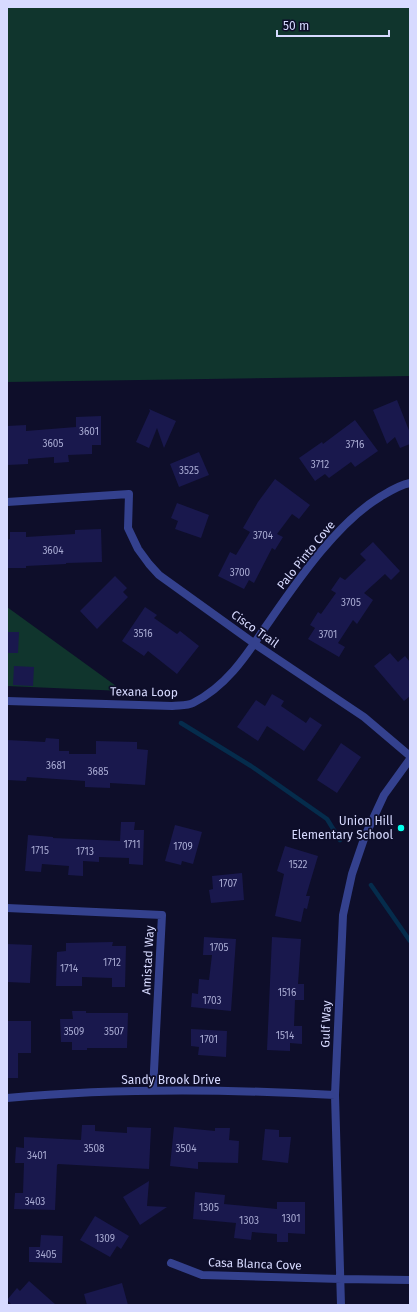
<svg xmlns="http://www.w3.org/2000/svg" width="417" height="1312" font-family="'Fira Sans',sans-serif">
  <style>
    .green { fill: #10352d }
    .lines { fill: none; stroke-linecap: round; stroke-linejoin: round }
    .stream { stroke: #052c4c; stroke-width: 4.5 }
    .building { fill: #19184d }
    .street { stroke: #34418e; stroke-width: 8 }
    .poi-dot { fill: #03ffec; stroke: #0e0e2a; stroke-width: 1.5 }
    .labels { text-anchor: middle; stroke-width: 3.5; stroke-linejoin: round; paint-order: stroke }
    .number-label { font-size: 10px; fill: #a8aad2 }
    .street-label { font-size: 12px; fill: #d7daff; stroke: #0e0e2a }
    .poi-label { font-size: 12px; fill: #d7daff; stroke: #0e0e2a; text-anchor: end }
  </style>
  <rect width="100%" height="100%" fill="#0e0e2a"/>
  <!-- green -->
  <path class="green" d="M7,7h403v369l-403,6z
    M7,607l116,84 -116,-5z"/>
  <g class="lines">
    <!-- stream -->
    <path class="stream" d="M181,723l70,43 76,53 13,21
      M371,885l39,56"/>
  </g>
  <!-- building -->
  <path class="building" d="M397,400l13,33v11l-10,4 -5,-11 -8,7 -14,-34z
    M149,409l27,12 -12,27 -7,-20 -8,20 -13,-6 14,-31z
    M101,416v29h-9v9l-24,1 1,7 -15,1v-6l-26,2v5l-21,1v-39l19,-1v6l50,-4v-10z
    M355,420l23,31 -23,16 -4,-5 -22,16 -4,-4 -10,7 -16,-23 23,-16 1,2z
    M199,452l10,23 -30,12 -9,-23z
    M275,479l35,26 -11,14 -7,-5 -15,20 6,3 -8,13 -3,-2 -18,35 -5,-3 -5,9 -26,-13 12,-24 6,3 14,-23 -7,-4 15,-26z
    M177,503l32,12 -8,23 -26,-9 3,-8 -7,-3z
    M101,529l1,33 -36,1v1l-40,2v2h-19v-28l3,-1v-7h16v5l49,-3v-4z
    M373,542l27,29 -9,9 -6,-6 -21,19 9,7 -16,24 -4,-4 -15,23 7,4 -6,10 -31,-18 7,-11 -5,-3 8,-13 3,2 15,-21 -5,-3 9,-13 5,3 21,-20 -6,-6z
    M115,576l12,12 -4,4 5,5 -31,32 -17,-18z
    M145,607l12,8 -3,3 23,16 3,-3 19,15 -22,28 -29,-23 -4,5 -22,-15z
    M7,632h12l-1,21h-11z
    M390,653l8,9 7,-6 5,6v34l-6,5 -30,-35z
    M14,666l20,1 -1,19 -20,-1z
    M272,694l12,7 -3,5 25,17 4,-6 12,8 -18,26 -37,-25 -9,15 -21,-14 19,-27 9,6z
    M46,738l13,1v12h10v3h27v-13l41,1v7l11,1 -3,35 -35,-2v5l-25,-1v-6l-58,-4 -1,4 -19,-1v-40l38,2z
    M341,743l20,14 -24,36 -20,-13z
    M121,822h14l-1,8h10l-1,35 -14,-1v-6l-30,-1v5l-16,-1v15l-15,-1 1,-9 -27,-2 -1,8 -16,-1 3,-36 25,2v1l67,3z
    M175,825l27,7 -9,32 -11,-3 -1,4 -16,-4z
    M285,846l33,10 -12,40h4l-3,13 -3,-1 -3,14 -26,-6 9,-42 -7,-3z
    M242,873l2,27 -33,3 -2,-13 4,-1 -1,-13z
    M204,937l32,2 -5,72 -40,-4 1,-14 6,1 1,-15 10,1 3,-25h-9z
    M272,937l29,2 -3,45h6v16h-9l-1,26h8v18l-12,-1v8l-23,-1z
    M113,942l-1,4h14l-1,41h-13v-9l-30,-1v9h-26l1,-34 9,-1v-8z
    M7,944l25,1 -2,38 -23,-1z
    M72,1011h14v2h42l-1,35h-40v2h-15v-8h-11l-1,-23h13z
    M7,1021h24v32h-13v25h-11z
    M191,1029l36,2 -1,26 -28,-2 1,-8 -8,-1z
    M82,1125h13v6l32,2v-6l24,1 -2,41 -91,-5 -1,1 -2,45 -41,-1 1,-16h8l1,-30h-9l1,-16 8,1v-11l57,3z
    M174,1127l41,4v-3h15l-1,12 10,1 -1,22 -40,-1v7l-28,-3z
    M265,1129l14,1v7h12l-3,26 -26,-3z
    M149,1181l-2,25 20,1 -27,18 -17,-28z
    M195,1192l30,3 -1,9 53,5v-7h28v32l-17,-1v9h-11v-8l-25,-2 -1,8 -17,-2 2,-15 -43,-4z
    M95,1216l34,20 -8,13 -4,-3 -7,11 -30,-17z
    M41,1235l22,1 -1,27 -33,-1v-15h11z
    M29,1281l27,24h-44l-5,-5 10,-12 3,3z
    M122,1283l6,22h-41l-3,-11z"/>
  <g class="lines">
    <!-- street -->
    <path class="street" d="M7,502l122,-8 -1,34 10,21 11,15 10,11 96,69 109,73 46,39
      M7,701l165,5c7,-1 15,0 21,-3 32,-16 52,-45 71,-74 30,-43 71,-105 116,-132 10,-6 19,-12 30,-14
      M7,908l155,7 -9,175
      M7,1098c109,-10 219,-9 328,-3
      M171,1263l31,12 139,4 69,1
      M341,1305l-6,-210 8,-180 9,-41 13,-38 19,-41 26,-36"/>
  </g>
  <!-- markers -->
  <circle class="poi-dot" cx="401" cy="828" r="4"/>
  <g class="labels">
    <!-- number labels -->
    <g class="number-label">
      <text x="89" y="435">3601</text>
      <text x="53" y="447">3605</text>
      <text x="355" y="448">3716</text>
      <text x="320" y="468">3712</text>
      <text x="189" y="474">3525</text>
      <text x="263" y="539">3704</text>
      <text x="53" y="554">3604</text>
      <text x="240" y="576">3700</text>
      <text x="351" y="606">3705</text>
      <text x="143" y="637">3516</text>
      <text x="328" y="638">3701</text>
      <text x="56" y="769">3681</text>
      <text x="98" y="775">3685</text>
      <text x="132" y="848">1711</text>
      <text x="183" y="850">1709</text>
      <text x="40" y="854">1715</text>
      <text x="85" y="855">1713</text>
      <text x="298" y="868">1522</text>
      <text x="228" y="887">1707</text>
      <text x="219" y="951">1705</text>
      <text x="112" y="966">1712</text>
      <text x="69" y="972">1714</text>
      <text x="287" y="996">1516</text>
      <text x="212" y="1004">1703</text>
      <text x="74" y="1035">3509</text>
      <text x="114" y="1035">3507</text>
      <text x="285" y="1039">1514</text>
      <text x="209" y="1043">1701</text>
      <text x="94" y="1152">3508</text>
      <text x="186" y="1152">3504</text>
      <text x="37" y="1159">3401</text>
      <text x="35" y="1205">3403</text>
      <text x="209" y="1211">1305</text>
      <text x="291" y="1222">1301</text>
      <text x="249" y="1224">1303</text>
      <text x="105" y="1242">1309</text>
      <text x="46" y="1258">3405</text>
    </g>
    <!-- street labels -->
    <g class="street-label">
      <text transform="translate(306 555) rotate(-51)" y="4">Palo Pinto Cove</text>
      <text transform="translate(255 629) rotate(35)" y="4">Cisco Trail</text>
      <text transform="translate(144 692) rotate(1)" y="4">Texana Loop</text>
      <text transform="translate(148 960) rotate(-87)" y="4">Amistad Way</text>
      <text transform="translate(326 1024) rotate(-88)" y="4">Gulf Way</text>
      <text x="171" y="1084">Sandy Brook Drive</text>
      <text transform="translate(255 1264) rotate(2)" y="4">Casa Blanca Cove</text>
    </g>
    <!-- poi labels -->
    <g class="poi-label">
      <text x="393" y="825">Union Hill<tspan x="393" dy="14">Elementary School</tspan></text>
    </g>
  </g>
  <!-- border -->
  <rect width="417" height="1312" fill="none" stroke="#d7daff" stroke-width="16"/>
  <!-- scale -->
  <path d="M277 30v6h112v-6" fill="none" stroke="#d7daff" stroke-width="2"/>
  <text x="283" y="30" font-size="12" fill="#d7daff" stroke="#0e0e2a" stroke-width="3" paint-order="stroke">50 m</text>
</svg>
